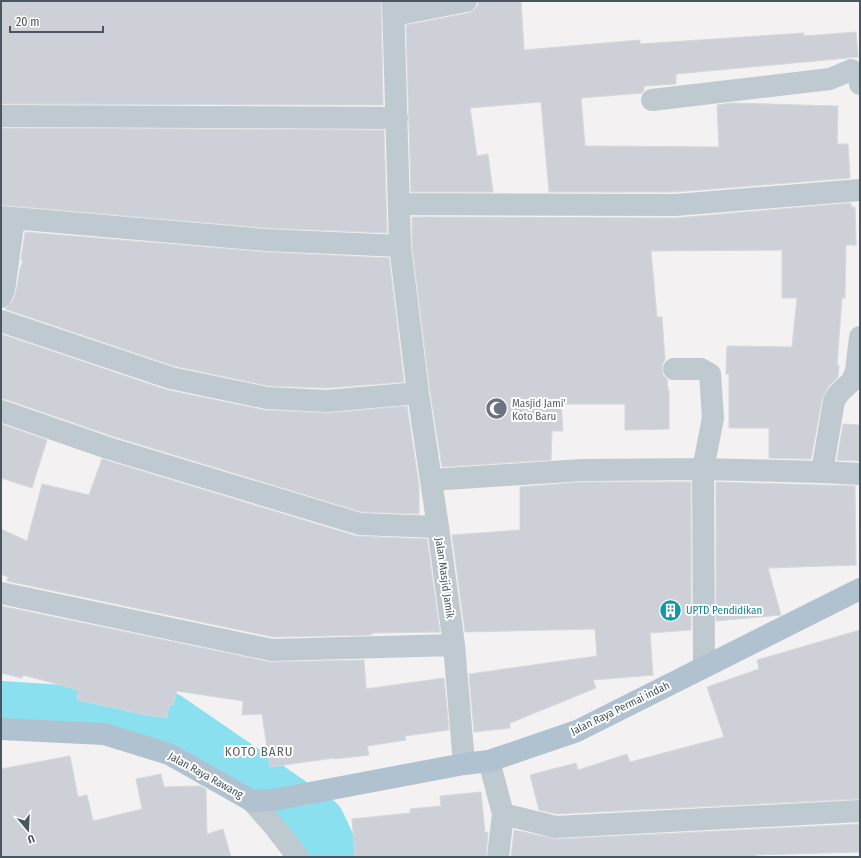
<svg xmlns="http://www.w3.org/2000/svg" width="861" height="858" font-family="'Fira Sans Condensed',sans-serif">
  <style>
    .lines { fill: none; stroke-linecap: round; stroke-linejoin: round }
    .river { stroke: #8be0ef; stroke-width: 56 }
    .building { fill: #cdd0d6; stroke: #d5d8dc }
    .minor { stroke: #bfc9d0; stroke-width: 22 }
    .major { stroke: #b0c2d0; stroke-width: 22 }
    .labels { text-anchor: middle; stroke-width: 4; stroke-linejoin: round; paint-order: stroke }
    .worship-label { font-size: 11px; fill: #5b616d; stroke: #fff; text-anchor: start }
    .street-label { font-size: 11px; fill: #48565f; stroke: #fff }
    .culture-label { font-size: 11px; fill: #0d838f; stroke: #fff; text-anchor: start }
    .quarter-label { font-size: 13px; letter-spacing: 1px; fill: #5d6266; stroke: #fff }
  </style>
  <rect width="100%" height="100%" fill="#f3f1f1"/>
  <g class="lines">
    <!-- river -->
    <path class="river" d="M1,709l166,11 150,103 16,34"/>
  </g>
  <!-- building -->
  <path class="building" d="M1,1h380l2,104 -382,-1z
    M478,1h43l3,49 116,-10v4l164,-11v3l52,-4 2,25 -182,17v10l-32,2v4l-2,3 -61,5 4,48 134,1 -2,-42 14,-2 107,3 -1,38h11l2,34 -175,14h-126l-8,-90 -71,6 7,48 11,-2 5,38h-82l-5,-167 63,-12 5,-3 4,-5z
    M1,128l383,2 3,103 -120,-5 -266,-23z
    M851,203v4h4l1,38h-10l-1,53h-3l-5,67h2l-1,12 -9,9 -7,13 -11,60 -42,-1v-30h-40v-54h-3l1,-28 65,1 5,-49h-15v-48l-131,1 6,66h5l3,43 -2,3 -1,6 1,6 4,4 1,11h1v39l-44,1v-26h-64l2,27h-11l-1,29 -109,7 -12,-76 -18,-146v-28l263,1z
    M25,232l240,20 124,6 15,124 -77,6 -58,-2 -95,-20 -169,-57 7,-7 4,-10 4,-23 3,-9h-2z
    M1,334l166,56 97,20 64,3 79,-7 12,79v29l-57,-2 -250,-76 -107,-37h-4z
    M1,424l46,16 -15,48 -31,-10z
    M843,424l17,1v36l-23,-1z
    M102,459l254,77 71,3 13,93 -68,1v2l-99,2 -266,-56 1,-4 -7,-3v-45l26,12 15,-57 47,11z
    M582,482h109v148l-41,3 3,42 -60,5 3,8 -86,35v5l-36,4 -5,-58 128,-18 -2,-27 -130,3 -13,-97 68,-5v-43z
    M716,482l139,4 1,79 -88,3 13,47 -65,6z
    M1,606l269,56 94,-2 2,29 78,-11 5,52 -44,6 1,4 -39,6 2,9 -35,4v-1l-64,9 -8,-53 -20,1 1,-14 -66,-10 -4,14 -4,-1 -2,14 -41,-7v-1l-49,-10 2,-10 -56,-15 -1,3 -21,-5z
    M860,630v169l-303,15 -18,-4 -9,-35 46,-12 2,7 49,-16 3,8 94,-25 -17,-50 52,-18 -2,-9z
    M70,756l8,41 9,-2 6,26 49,-12 -6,-30 25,-5 3,13 36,-1 6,3 1,45 16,-5 8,28h-230v-88z
    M481,792l4,40h3l-2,25h-131l-3,-38 58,-6v-4l31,-3 -1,-10z
    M860,824v28l-104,3v2h-245l3,-27 43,9z"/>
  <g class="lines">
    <!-- minor -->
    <path class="minor" d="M393,1l7,245 18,147 20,134 16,118 10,119
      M394,15l72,-14
      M652,100l178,-21 21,-9c6,4 9,7 9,14
      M1,116l396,2
      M399,204l276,1 185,-15
      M1,217l265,23 134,6
      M1,297l3,-7 10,-72
      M1,321l170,57 96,20 60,3 91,-8
      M674,369h27l9,5 3,44 -10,51 1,198
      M1,411l107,37 252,76 78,3
      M822,472l12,-71 5,-8 13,-12 4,-10 4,-34
      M431,480l151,-10 121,-1 119,3 38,2
      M1,593l271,57 182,-5
      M489,761l14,53 53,13 304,-16
      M252,801l22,25 24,31
      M498,857l5,-43"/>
    <!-- major -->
    <path class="major" d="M1,729l103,5 65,20 83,47 21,-1 191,-36 25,-3 88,-30 283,-142"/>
  </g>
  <!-- icons -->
  <defs>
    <symbol id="mosque-disc" viewBox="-11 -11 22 22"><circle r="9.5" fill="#6b7280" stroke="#fff"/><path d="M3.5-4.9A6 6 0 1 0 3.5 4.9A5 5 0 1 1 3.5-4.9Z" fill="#fff"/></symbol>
    <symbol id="building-disc" viewBox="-11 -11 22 22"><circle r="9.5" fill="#0f9aa8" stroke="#fff"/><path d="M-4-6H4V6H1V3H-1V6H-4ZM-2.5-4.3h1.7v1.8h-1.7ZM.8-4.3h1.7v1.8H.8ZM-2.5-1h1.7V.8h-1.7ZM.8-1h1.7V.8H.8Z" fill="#fff"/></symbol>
  </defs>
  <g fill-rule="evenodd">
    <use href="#mosque-disc" x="484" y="396" width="25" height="25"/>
    <use href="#building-disc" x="658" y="598" width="25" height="25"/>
  </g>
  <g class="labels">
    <!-- worship labels -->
    <g class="worship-label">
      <text x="512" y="407">Masjid Jami'<tspan x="512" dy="13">Koto Baru</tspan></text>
    </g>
    <!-- street labels -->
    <g class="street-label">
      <text transform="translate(445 578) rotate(82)" y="4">Jalan Masjid Jamik</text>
      <text transform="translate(620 708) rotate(-26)" y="4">Jalan Raya Permai indah</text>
      <text transform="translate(206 775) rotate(29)" y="4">Jalan Raya Rawang</text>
    </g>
    <!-- culture labels -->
    <g class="culture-label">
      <text x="686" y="614">UPTD Pendidikan</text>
    </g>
    <!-- quarter labels -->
    <g class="quarter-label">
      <text x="259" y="756">KOTO BARU</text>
    </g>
  </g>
  <!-- border -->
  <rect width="861" height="858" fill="none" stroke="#48565f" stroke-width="4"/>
  <!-- north arrow -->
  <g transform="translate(28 830) rotate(161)" stroke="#ffffff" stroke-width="3" paint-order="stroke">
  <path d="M0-3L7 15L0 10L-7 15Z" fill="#48565f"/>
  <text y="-6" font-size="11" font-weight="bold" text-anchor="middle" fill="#48565f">U</text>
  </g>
  <!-- scale -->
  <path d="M10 26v6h93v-6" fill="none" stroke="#48565f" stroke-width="2"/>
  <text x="16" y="26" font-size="12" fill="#48565f" stroke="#ffffff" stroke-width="3" paint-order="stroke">20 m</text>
</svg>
